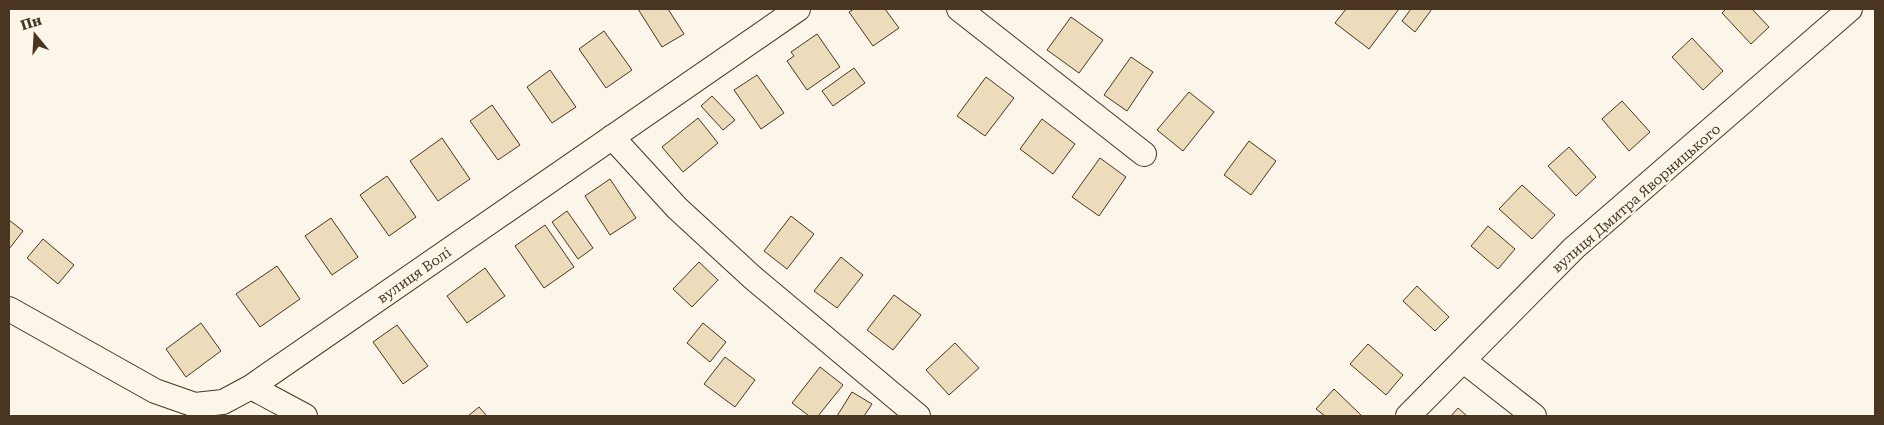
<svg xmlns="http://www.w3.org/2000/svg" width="1884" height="425" font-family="'Roboto Serif',serif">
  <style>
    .building { fill: #ecdcbc; stroke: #4a3520 }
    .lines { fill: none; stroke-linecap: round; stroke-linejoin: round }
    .minor-casing { stroke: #4a3520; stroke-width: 26 }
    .minor { stroke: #fbf6e9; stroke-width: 24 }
    .labels { text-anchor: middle; stroke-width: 4; stroke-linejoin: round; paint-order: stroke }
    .street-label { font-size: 14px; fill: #4a3520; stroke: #fbf6e9 }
  </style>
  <rect width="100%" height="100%" fill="#fbf6e9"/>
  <!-- building -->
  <path class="building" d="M638,9h30l16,25 -22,13z
    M854,9h31l14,19 -26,18 -24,-34z
    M1346,9h53l-30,40 -34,-26z
    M1411,9h21l-17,23 -13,-11z
    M1726,9h26l17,18 -18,17 -29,-31z
    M1071,17l32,23 -24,33 -32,-23z
    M604,31l28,39 -26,18 -27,-39z
    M817,34l23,33 -33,23 -20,-29 7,-5 -3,-4z
    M1692,38l31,33 -20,19 -31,-33z
    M1131,57l22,15 -26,39 -23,-16z
    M854,68l11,15 -32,23 -11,-15z
    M550,70l26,37 -24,16 -25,-36z
    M757,75l27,38 -23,16 -27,-39z
    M986,77l28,21 -29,38 -28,-20z
    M1189,92l25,20 -31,39 -26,-21z
    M712,96l23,24 -12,10 -22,-24z
    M1622,101l28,31 -21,19 -27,-32z
    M492,105l28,40 -22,15 -28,-39z
    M698,118l20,25 -35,29 -21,-25z
    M1042,119l33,25 -22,30 -33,-25z
    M442,138l28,41 -32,22 -28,-40z
    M1249,141l27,20 -25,34 -27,-20z
    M1569,147l27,30 -20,19 -28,-30z
    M1100,158l26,19 -27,39 -27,-19z
    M387,176l29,41 -27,19 -29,-41z
    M610,179l26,39 -26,17 -25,-39z
    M1522,185l33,30 -23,24 -33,-30z
    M567,211l26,37 -15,11 -26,-37z
    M791,216l23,18 -27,35 -23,-18z
    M331,218l27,39 -26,18 -27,-39z
    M9,220l14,11 -14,18z
    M545,225l29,42 -30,21 -29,-42z
    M1488,226l27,23 -17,20 -27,-23z
    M43,239l31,26 -16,19 -31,-26z
    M841,257l22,18 -26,33 -23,-17z
    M699,262l19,18 -26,27 -19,-18z
    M277,266l23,33 -40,28 -24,-33z
    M485,268l20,28 -38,27 -20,-27z
    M1417,286l32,31 -14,14 -32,-30z
    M894,295l27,20 -28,35 -26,-20z
    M201,323l20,28 -35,26 -20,-28z
    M703,323l23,19 -16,20 -23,-19z
    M397,325l31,41 -25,18 -30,-42z
    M955,343l24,25 -30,27 -23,-25z
    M1368,344l35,31 -17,20 -36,-31z
    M725,357l30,23 -20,27 -31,-23z
    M820,367l23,18 -25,31h-9l-17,-13z
    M1334,389l28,27h-37l-9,-7z
    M852,392l20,12 -8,12h-27z
    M479,407l8,9h-19z
    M1458,408l9,8h-16z"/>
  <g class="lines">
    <defs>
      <path id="minor" d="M959,9l185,145
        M612,137l65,71 75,69 166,139
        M9,309l146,82 40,14 28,-3 28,-15 547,-378
        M1464,361l70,55
        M251,387l54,29
        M1408,416l166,-168 276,-239"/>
    </defs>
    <!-- minor casing -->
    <use href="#minor" class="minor-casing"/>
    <!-- minor -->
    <use href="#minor" class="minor"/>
  </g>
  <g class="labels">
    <!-- street labels -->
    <g class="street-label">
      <text transform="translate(1636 198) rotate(-41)" y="5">вулиця Дмитра Яворницького</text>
      <text transform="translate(414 275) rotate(-35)" y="5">вулиця Волі</text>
    </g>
  </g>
  <!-- border -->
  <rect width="1884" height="425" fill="none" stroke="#4a3520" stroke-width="20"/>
  <!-- north arrow -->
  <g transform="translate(35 35) rotate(342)" stroke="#fbf6e9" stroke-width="4" paint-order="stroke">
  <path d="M0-4L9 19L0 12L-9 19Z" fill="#4a3520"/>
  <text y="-8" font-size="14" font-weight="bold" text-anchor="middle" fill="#4a3520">Пн</text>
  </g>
</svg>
